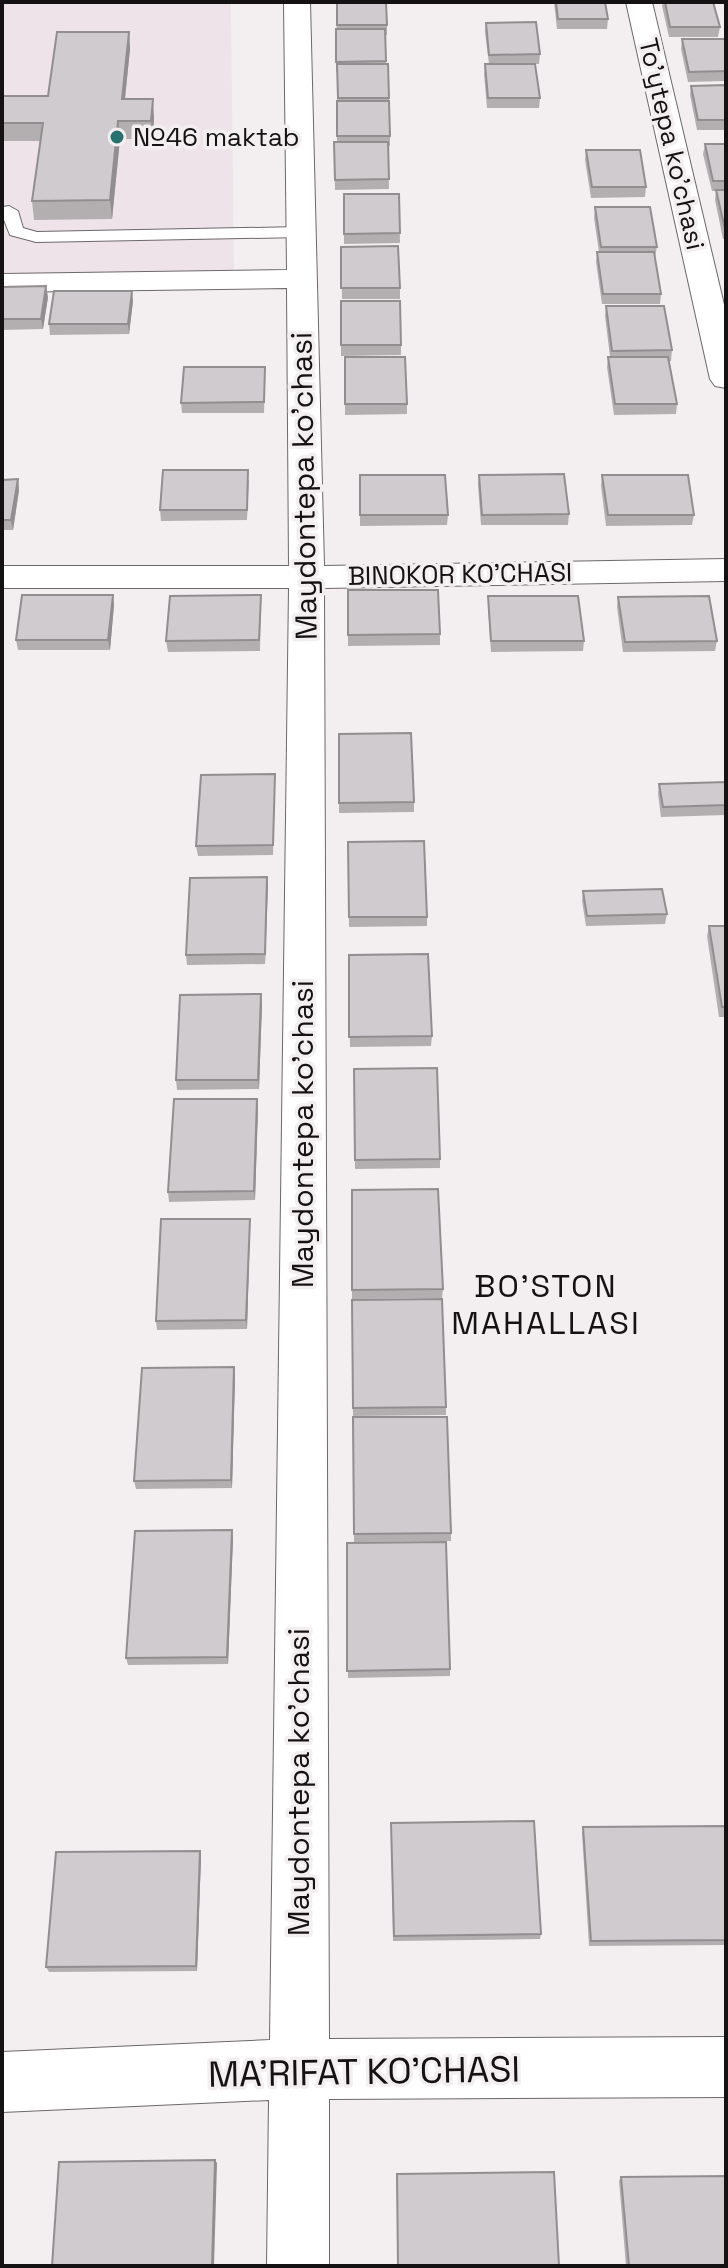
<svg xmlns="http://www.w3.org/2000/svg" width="728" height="2268" font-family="'Space Grotesk',sans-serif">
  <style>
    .built { fill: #efe3ea }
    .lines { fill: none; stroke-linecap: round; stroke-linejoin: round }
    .service-casing { stroke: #6c686b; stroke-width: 2 }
    .minor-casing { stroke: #6c686b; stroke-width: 2 }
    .service { fill: #fff; fill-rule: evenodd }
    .minor { fill: #fff; fill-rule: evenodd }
    .wall { fill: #b3afb1 }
    .shaded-wall { fill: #928e90 }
    .building { fill: #d0cbce; stroke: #928e90; stroke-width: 2 }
    .poi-dot { fill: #27716e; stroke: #f3eff1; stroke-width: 3 }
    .labels { text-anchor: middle; stroke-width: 7; stroke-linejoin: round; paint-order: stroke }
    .far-poi-label { font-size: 26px; fill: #141213; stroke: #f3eff1; text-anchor: start }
    .far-street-label { font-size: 26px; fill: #141213; stroke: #f3eff1 }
    .street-label { font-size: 30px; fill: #141213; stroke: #f3eff1 }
    .neighbourhood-label { font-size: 32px; letter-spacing: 2px; fill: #141213; stroke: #f3eff1 }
    .near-street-label { font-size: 36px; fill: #141213; stroke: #f3eff1 }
  </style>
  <rect width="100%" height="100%" fill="#f3eff1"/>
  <!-- built -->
  <path class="built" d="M2,2h229l3,271 -232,1z"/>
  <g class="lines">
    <defs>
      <path id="service" d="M9,206l9,5 5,17 14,4 264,-5 9,5 -9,5 -265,5 -26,-7 -8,-20 1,-8z"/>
      <path id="minor" d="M284,2h26l14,564 402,-7v22l-402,7 5,1451 397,-2v60l-397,2v167h-62l2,-166 -267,12v-60l268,-12 19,-1452h-287v-22h287l-2,-278 -285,4v-18l285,-4z
        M626,2h26l74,311v75l-11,-2 -5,-7z"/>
    </defs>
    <!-- service casing -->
    <use href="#service" class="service-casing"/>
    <!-- minor casing -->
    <use href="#minor" class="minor-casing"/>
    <!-- service -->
    <use href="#service" class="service"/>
    <!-- minor -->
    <use href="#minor" class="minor"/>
  </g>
  <!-- wall -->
  <path class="wall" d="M337,2l50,23v10h-2l1,29h2l2,72v10h-2l1,43 -54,1 -1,-48h3v-70h-1v-10z
    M554,2h51l3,17 -1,10h-50z
    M663,2h50l7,25 -2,10h-49l-7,-31z
    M486,23l54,31 -1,10h-4l5,34 -1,10h-52l-3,-34 1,-10h4l-4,-32z
    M129,32l1,17 -5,50 29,18 -1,22h-33l-8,80 -78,1 -2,-19 8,-60h-38v-45h46z
    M682,39h44v42l-38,1 -7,-33z
    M726,85v45h-29l-7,-35 1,-9z
    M705,144h21v111l-1,-7 1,-9h-3l-8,-39 1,-9h-4l-9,-37z
    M586,150l60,37 -1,10 -54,1 -6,-38z
    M344,194h55l1,49 -56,1z
    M595,207l62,40 -2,10 6,37 -1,10h-58l-6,-42 1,-10h2l-5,-34z
    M341,247l59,41v11h-58z
    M2,287l46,10 -5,32 -41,1z
    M133,301l-4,33 -79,1 -1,-11z
    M341,301l60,44v10l-60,1z
    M606,306l66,44 -1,11h-2l8,43 -1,10 -62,1 -7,-48 1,-10h2l-5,-41z
    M345,357l62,47v10l-62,1z
    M265,377l-1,36h-82l-1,-10z
    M360,475l88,40 -1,10 -87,1z
    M479,475l90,39 -1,11h-87l-3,-40z
    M602,475l92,40 -2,10 -86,1 -5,-40z
    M18,479l1,11 -6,40h-11v-50z
    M249,480l-2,40 -86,1 -1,-11z
    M348,590l92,44v11l-92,1z
    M113,595l1,10 -4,45h-92l-2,-10z
    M261,595l-1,56 -92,1 -2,-11z
    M488,596l96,45 -1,10 -92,1 -3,-45z
    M618,597l99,44 -2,10 -92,1 -6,-45z
    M339,734l75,68v10l-75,1z
    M726,782v33l-65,2 -3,-23 1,-10z
    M275,785l-2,70 -75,1 -2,-10z
    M348,842l79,75v9l-78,1z
    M267,877l-2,87 -78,1 -1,-10z
    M583,891l84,23 -2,10 -79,2 -4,-25z
    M709,926h17v91h-7l-12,-81z
    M349,955l83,81 -1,10 -81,1z
    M262,1004l-3,85 -82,1 -1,-10z
    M726,1035v24l-2,-15z
    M354,1069l86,90v9l-85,1z
    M258,1108l-3,92 -86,2 -1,-10z
    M352,1190l91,99 -1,9 -90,1z
    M250,1219l-3,110 -90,1 -1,-9z
    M352,1300l94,107v8l-93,1z
    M234,1367l1,9 -3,112 -96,1 -2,-8z
    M353,1417l98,116v8l-97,1z
    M233,1538l-5,126 -100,1 -2,-7z
    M347,1543l103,126v7l-102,2z
    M391,1823l150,111 -1,5 -147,2z
    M583,1827l143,5v113l-137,1 -7,-113z
    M200,1851l1,5 -4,115 -148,1 -3,-5z
    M621,2177l105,89h-100l-7,-85z"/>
  <!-- shaded-wall -->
  <path class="shaded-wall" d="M129,32l1,17 -7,68 -1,-18z
    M153,99l1,18 -1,22 -2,-18z
    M118,121l2,18 -8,80 -2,-19z
    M46,286l2,11 -5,32 -2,-10z
    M132,291l1,10 -4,33 -1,-10z
    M18,479l1,11 -6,40 -2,-10z
    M113,595l1,10 -4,45 -2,-10z
    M267,877l1,10 -3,77v-10z
    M261,994l1,10 -3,85 -1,-9z
    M257,1099l1,9 -3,92 -1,-9z
    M250,1219v9l-3,101 -1,-9z
    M234,1367l1,9 -3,112 -1,-8z
    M232,1530l1,8 -5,126 -1,-7z
    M200,1851l1,5 -4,115 -1,-5z
    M215,2160l2,3 -3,103h-2z"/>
  <!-- building -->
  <path class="building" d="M337,2h49l1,23h-50z
    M556,2h49l3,17h-50z
    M665,2h48l7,25h-50z
    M536,22l4,32 -51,1 -3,-32z
    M336,29h49l1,32 -50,1z
    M57,32h72l-7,67h31l-2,22h-33l-8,79 -78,1 11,-78h-41v-27h46z
    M682,39h44v32l-37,1z
    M337,64h51l1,34h-51z
    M485,64h50l5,34h-52z
    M726,85v35h-28l-7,-34z
    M337,101h52l1,35h-53z
    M334,142h54l1,37 -54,1z
    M705,144h21v37h-13z
    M586,150h54l6,37h-54z
    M716,190h10v39h-1z
    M344,194h55l1,39 -56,1z
    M595,207h55l7,40h-56z
    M398,246l2,42h-59v-41z
    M597,252h57l7,42h-58z
    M46,286l-5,33h-39v-32z
    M54,291h78l-4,33h-79z
    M341,301h59l1,44h-60z
    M606,306h58l8,44 -60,1z
    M345,357h60l2,47h-62z
    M608,357h60l9,47h-62z
    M184,367h81l-1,35 -83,1z
    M163,470h85l-1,40h-87z
    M564,474l5,40 -87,1 -3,-40z
    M360,475h85l3,40h-88z
    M602,475h86l6,40h-86z
    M18,479l-7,41h-9v-40z
    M348,590h90l2,44 -92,1z
    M22,595h91l-5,45h-92z
    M261,595l-2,45 -93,1 4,-45z
    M488,596h90l6,45h-93z
    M709,596l8,45 -92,1 -7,-45z
    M411,733l3,69 -75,1v-69z
    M275,774l-2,71 -77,1 5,-71z
    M726,782v23l-63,2 -4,-23z
    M424,841l3,76h-78l-1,-75z
    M267,877l-2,77 -79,1 4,-77z
    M662,889l5,25 -80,2 -4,-25z
    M709,926h17v81h-4z
    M428,954l4,82 -83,1v-82z
    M261,994l-3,86h-82l4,-85z
    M437,1068l3,91 -85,1 -1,-91z
    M174,1099h83l-3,92 -86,1z
    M438,1189l5,100 -91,1v-100z
    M161,1219h89l-4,101 -90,1z
    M442,1299l4,108 -93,1 -1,-108z
    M234,1367l-3,113 -97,1 8,-113z
    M353,1417h94l4,116 -97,1z
    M232,1530l-5,127 -101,1 9,-127z
    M446,1542l4,127 -103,2v-128z
    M534,1821l7,113 -147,2 -3,-113z
    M725,1826l1,114 -135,1 -8,-114z
    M200,1851l-4,115 -150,1 10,-115z
    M215,2160l-3,106h-160l7,-104z
    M554,2172l5,94h-161l-1,-92z
    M726,2176v90h-97l-8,-89z"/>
  <!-- markers -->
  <circle class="poi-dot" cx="117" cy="137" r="8"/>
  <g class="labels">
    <!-- far-poi labels -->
    <g class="far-poi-label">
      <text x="133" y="146">№46 maktab</text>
    </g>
    <!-- far-street labels -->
    <g class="far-street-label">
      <text transform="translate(672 144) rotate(77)" y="9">To'ytepa ko'chasi</text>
      <text transform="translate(460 574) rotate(-1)" y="9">BINOKOR KO'CHASI</text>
    </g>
    <!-- street labels -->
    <g class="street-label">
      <text transform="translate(304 486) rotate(-91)" y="10">Maydontepa ko'chasi</text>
      <text transform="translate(303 1134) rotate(-90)" y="10">Maydontepa ko'chasi</text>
      <text transform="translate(299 1782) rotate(-90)" y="10">Maydontepa ko'chasi</text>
    </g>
    <!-- neighbourhood labels -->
    <g class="neighbourhood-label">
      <text x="546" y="1297">BO'STON<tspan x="546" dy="37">MAHALLASI</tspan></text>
    </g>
    <!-- near-street labels -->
    <g class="near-street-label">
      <text transform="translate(364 2071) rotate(-1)" y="13">MA'RIFAT KO'CHASI</text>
    </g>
  </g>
  <!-- border -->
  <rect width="728" height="2268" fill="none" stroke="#141213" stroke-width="8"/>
</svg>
